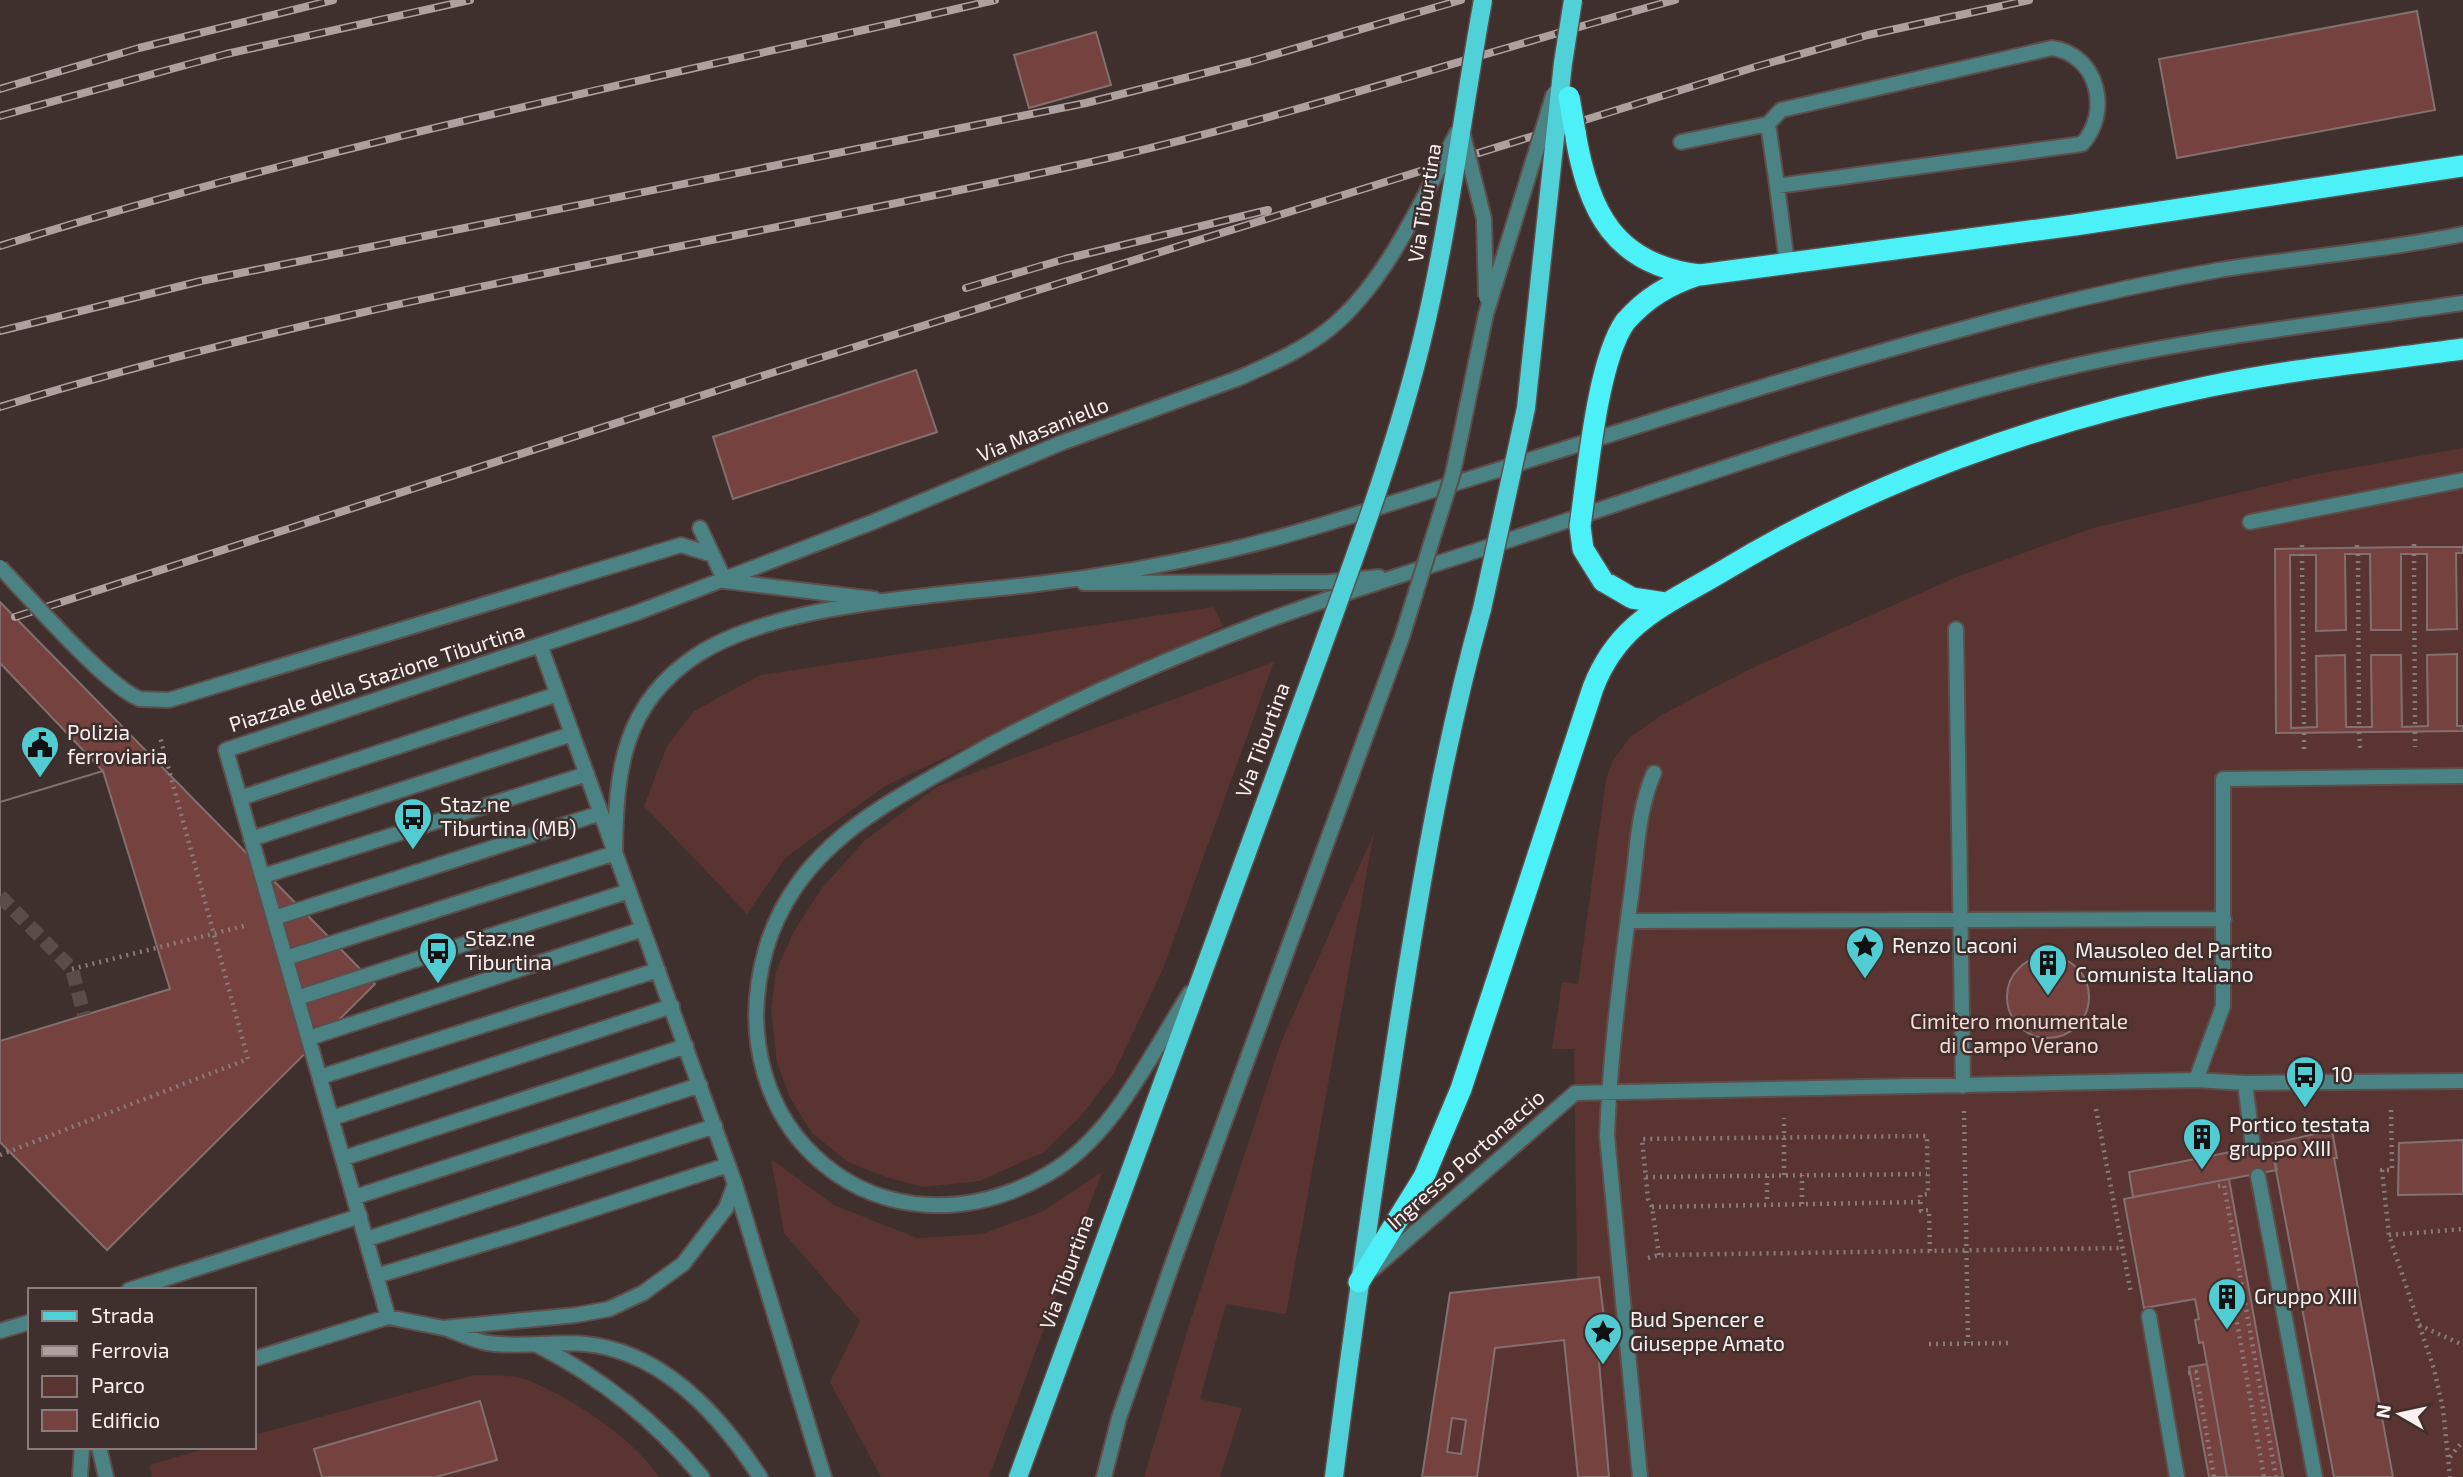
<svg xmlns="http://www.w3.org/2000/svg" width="2463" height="1477" font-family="'Exo 2',sans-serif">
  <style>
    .green { fill: #593431 }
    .building { fill: #75423f; stroke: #83706e; stroke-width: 2; fill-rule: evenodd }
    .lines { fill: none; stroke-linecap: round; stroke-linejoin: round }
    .street-tunnel { stroke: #5b4c4a; stroke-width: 14; stroke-dasharray: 14 7; stroke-linecap: butt }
    .lane-casing { stroke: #5d4e4c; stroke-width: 18 }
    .street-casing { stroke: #5d4e4c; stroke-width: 18 }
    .primary-casing { stroke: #5d4e4c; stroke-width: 21 }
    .highway-casing { stroke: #5d4e4c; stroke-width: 24 }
    .path { stroke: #897b79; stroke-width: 4.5; stroke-dasharray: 2 5; stroke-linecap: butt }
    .lane { stroke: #4b8385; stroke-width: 14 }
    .street { stroke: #4b8385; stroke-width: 14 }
    .primary { stroke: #50d1d7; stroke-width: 18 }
    .highway { stroke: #4cf0f7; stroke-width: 21 }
    .rail-casing { stroke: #ada09f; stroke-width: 8 }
    .rail { stroke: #3f2f2d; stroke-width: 5; stroke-dasharray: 16; stroke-linecap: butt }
    .lane-bridge-casing { stroke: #5d4e4c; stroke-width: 18; stroke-linecap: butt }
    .primary-bridge-casing { stroke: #5d4e4c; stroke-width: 21; stroke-linecap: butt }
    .highway-bridge-casing { stroke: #5d4e4c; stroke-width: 24; stroke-linecap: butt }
    .lane-bridge { stroke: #4b8385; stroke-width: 14 }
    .primary-bridge { stroke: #50d1d7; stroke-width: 18 }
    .highway-bridge { stroke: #4cf0f7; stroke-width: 21 }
    .labels { text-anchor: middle; stroke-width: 5; stroke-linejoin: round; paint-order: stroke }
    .street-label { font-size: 21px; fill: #fbf0ef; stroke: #3f2f2d }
    .poi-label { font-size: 21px; fill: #fbf0ef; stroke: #3f2f2d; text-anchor: start }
    .park-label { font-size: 21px; fill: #fbd7d3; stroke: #3f2f2d }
  </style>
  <rect width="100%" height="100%" fill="#3f2f2d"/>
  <!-- green -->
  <path class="green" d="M2463,448v1029h-1041l28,-184 127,-14 -3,-230h-22l10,-67 16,2 28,-205 6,-17 18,-25 33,-23 87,-45 209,-93 134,-48 219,-53z
    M1214,607l9,19 -336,159 -101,72 -39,57 -103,-108 23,-60 27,-35 66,-36z
    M1274,662l-111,307 -49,104 -33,43 -37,36 -64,29 -57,6 -37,-10 -38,-15 -36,-29 -22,-35 -13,-36 -6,-52 5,-39 18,-40 28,-43 42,-47 74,-55z
    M1374,833l-88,481 -60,-10 -26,95 42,9 -22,69h-76l44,-149 93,-286z
    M771,1159l63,46 83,33 65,-4 61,-23 59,-39 -113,305h-108l-51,-95 30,-61 -76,-88z
    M475,1375c15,1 34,-1 49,4 43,15 111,60 135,98h-507l-3,-12 62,-18h43v-12z"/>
  <!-- building -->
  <path class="building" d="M2417,11l18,99 -258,48 -18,-99z
    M1096,32l15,53 -82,23 -15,-53z
    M916,370l21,62 -204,67 -20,-62z
    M2414,547h49v6h-7l1,76 -30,1v-76h-26v76h-30l-1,-76h-25l1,76 -30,1v-76h-26l1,173 26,-1 -1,-71 29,-1 1,72h26l-1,-72h30l1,72 26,-1 -1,-71 30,-1v72h6v5l-187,2 -1,-184z
    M0,602l375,382 -268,266 -107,-108z
    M0,663l103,108 -103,31z
    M103,771l67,218 -170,52v-239z
    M2007 997a41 41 0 1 1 82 0a41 41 0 1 1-82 0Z
    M2332,1130l5,28h-3l59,319h-59l-63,-333z
    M2463,1140v54l-65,1 1,-52z
    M2271,1144l6,26 -144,27 -4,-25z
    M2229,1179l5,28 49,270h-56l-24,-135 -4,1 -4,-23 4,-1 -4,-20 -51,9 -20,-109z
    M1599,1277l9,73h-10l11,127h-31l-14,-137 -69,8 -18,129h-55l28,-184zM1452,1418l14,2 -5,34 -14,-2z
    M2207,1364l20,113h-18l-20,-110z
    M480,1401l17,59 -61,17h-114l-8,-28z"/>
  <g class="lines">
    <!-- street-tunnel -->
    <path class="street-tunnel" d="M0,896l72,73 12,46"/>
    <defs>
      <path id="lane" d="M1681,142l87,-18
        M1777,186l-9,-62 13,-14 271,-62c47,7 59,65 30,96l-305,42 10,77
        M2250,522l213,-42
        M700,528l25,53 149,18
        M1084,583l245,-1 50,-5
        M1956,629l7,457
        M540,645l195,539 89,293
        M140,699l29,1 512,-155 29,9
        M240,798l318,-104
        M251,839l321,-105
        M615,853c1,-82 7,-149 82,-198 82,-53 242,-59 340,-71 60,-7 133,-20 192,-34 77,-18 152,-44 227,-67 164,-51 327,-105 492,-150 89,-25 180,-47 271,-63 81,-13 163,-19 244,-36
        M263,876l324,-102
        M274,918l327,-105
        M1628,921l596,-2
        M286,958l329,-105
        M1190,993c-40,62 -76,143 -142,181 -167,96 -334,-44 -282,-225 14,-48 41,-84 79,-115 33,-27 72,-48 109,-69 96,-55 200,-101 304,-141 84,-32 171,-57 257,-86 175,-58 349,-121 529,-165 137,-34 279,-49 419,-70
        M297,998l332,-107
        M309,1038l334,-109
        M320,1077l338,-107
        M2196,1080l27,-74v-227l240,-3
        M2245,1083l8,64
        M332,1118l340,-112
        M344,1158l342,-112
        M2258,1176l57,301
        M355,1197l345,-112
        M367,1239l348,-113
        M1372,1270l203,-177 621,-13 49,3 218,-2
        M376,1276l147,-44 205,-67
        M2149,1316l28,161
        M388,1317l-162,-567 410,-137 237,-91 188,-79 178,-65
        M447,1329c14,5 28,12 41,14 32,5 66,-2 98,1 77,8 134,71 174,133
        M539,1346c64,33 117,75 163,131
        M254,1359l134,-42 55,11 133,-13 33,-6 34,-16 40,-29 43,-56 9,-24
        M99,1447l7,30
        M80,1477l2,-30
        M1104,1477l15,-59 54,-156 229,-625
        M1640,1477l-33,-341c3,-82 14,-165 25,-247 5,-38 6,-80 22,-116"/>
      <path id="street" d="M129,1290l231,-74
        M0,1331l30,-9"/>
      <path id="primary" d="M1018,1477l301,-821
        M1334,1477c18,-144 39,-287 61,-431 23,-147 47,-293 87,-437"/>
      <path id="highway" d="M1575,132c13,79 39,133 125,143l375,-50 388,-59
        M1625,322c21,-24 43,-37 73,-47
        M1603,581l29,17 33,5
        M1359,1282l65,-105 37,-88 132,-401c26,-67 73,-83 130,-117 147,-89 315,-149 483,-184 85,-18 171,-26 257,-38"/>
    </defs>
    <!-- lane casing -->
    <use href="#lane" class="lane-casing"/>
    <!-- street casing -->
    <use href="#street" class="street-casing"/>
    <!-- primary casing -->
    <use href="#primary" class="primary-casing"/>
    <!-- highway casing -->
    <use href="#highway" class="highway-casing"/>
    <!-- path -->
    <path class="path" d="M2414,544v3
      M2302,545v3
      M2357,545v3
      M2302,554l2,173
      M2358,554l1,173
      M2414,554l1,173
      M2359,732l1,16
      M2415,732v15
      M2304,733v16
      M72,969l176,-44
      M2096,1109l35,184
      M2391,1110l1,60h-10l7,65 45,134 9,40 7,68
      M1964,1111l4,232
      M0,1155l248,-96 -88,-322
      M1784,1175v-57
      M1767,1176v28
      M1646,1177l281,-3
      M2218,1186l6,-1 52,292
      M1802,1204v-29
      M1652,1207l269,-5
      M2389,1235l74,-6
      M1659,1255l-7,-48 -4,-8 -6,-60 285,-3 1,58 -8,1 1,16 8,-1 1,41
      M1648,1258l11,-3 464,-7
      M2231,1288l33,189
      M2419,1325l44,20
      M1929,1344l82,-1
      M2188,1373l8,-1 18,105
      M2450,1457l13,-16"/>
    <!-- lane -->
    <use href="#lane" class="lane"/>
    <!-- street -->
    <use href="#street" class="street"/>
    <!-- primary -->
    <use href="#primary" class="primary"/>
    <!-- highway -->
    <use href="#highway" class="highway"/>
    <defs>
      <path id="rail" d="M0,89l139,-41 194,-48
        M0,116l226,-62 244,-54
        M0,246c326,-102 662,-169 995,-246
        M966,288l99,-29 203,-49
        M0,331l201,-50 885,-178 166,-42 209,-61
        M0,407c351,-108 715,-162 1073,-241 205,-45 400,-111 602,-166
        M15,617l750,-242 990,-308 113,-32 161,-35"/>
    </defs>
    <!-- rail casing -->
    <use href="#rail" class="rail-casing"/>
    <!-- rail -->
    <use href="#rail" class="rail"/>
    <defs>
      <path id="lane-bridge" d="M1462,131l22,88 2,78
        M1239,378c31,-14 64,-28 90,-49 58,-46 95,-134 129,-198
        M0,567c30,31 106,119 140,132
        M1402,637l51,-164 33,-159 68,-221"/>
      <path id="primary-bridge" d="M1482,609l44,-201 37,-345 10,-63
        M1319,656c37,-103 76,-206 102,-312 28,-113 41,-230 62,-344"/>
      <path id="highway-bridge" d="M1569,97l6,35
        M1603,581l-20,-32 -3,-23c8,-54 17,-163 45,-204"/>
    </defs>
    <!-- lane-bridge casing -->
    <use href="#lane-bridge" class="lane-bridge-casing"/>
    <!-- primary-bridge casing -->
    <use href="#primary-bridge" class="primary-bridge-casing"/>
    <!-- highway-bridge casing -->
    <use href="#highway-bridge" class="highway-bridge-casing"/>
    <!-- lane-bridge -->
    <use href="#lane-bridge" class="lane-bridge"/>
    <!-- primary-bridge -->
    <use href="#primary-bridge" class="primary-bridge"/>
    <!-- highway-bridge -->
    <use href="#highway-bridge" class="highway-bridge"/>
  </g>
  <!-- icons -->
  <defs>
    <symbol id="civic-pin" viewBox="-11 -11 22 30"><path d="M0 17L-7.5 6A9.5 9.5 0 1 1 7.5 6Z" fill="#51ccd2" stroke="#3f2f2d"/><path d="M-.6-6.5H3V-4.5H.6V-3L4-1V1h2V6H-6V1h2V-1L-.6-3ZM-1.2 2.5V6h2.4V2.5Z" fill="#111"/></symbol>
    <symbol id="bus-pin" viewBox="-11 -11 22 30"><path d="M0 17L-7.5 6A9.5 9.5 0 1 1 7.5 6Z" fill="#51ccd2" stroke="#3f2f2d"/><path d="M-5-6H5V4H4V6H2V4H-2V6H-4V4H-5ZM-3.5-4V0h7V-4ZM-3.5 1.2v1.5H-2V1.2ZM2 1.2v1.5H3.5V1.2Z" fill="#111"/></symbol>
    <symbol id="sight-pin" viewBox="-11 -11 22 30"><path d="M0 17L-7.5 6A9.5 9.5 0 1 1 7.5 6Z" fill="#51ccd2" stroke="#3f2f2d"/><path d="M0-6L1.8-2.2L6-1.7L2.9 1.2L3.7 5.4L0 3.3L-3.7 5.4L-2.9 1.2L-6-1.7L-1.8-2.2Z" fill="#111"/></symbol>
    <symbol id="building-pin" viewBox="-11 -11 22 30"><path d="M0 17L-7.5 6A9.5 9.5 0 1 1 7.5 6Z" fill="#51ccd2" stroke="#3f2f2d"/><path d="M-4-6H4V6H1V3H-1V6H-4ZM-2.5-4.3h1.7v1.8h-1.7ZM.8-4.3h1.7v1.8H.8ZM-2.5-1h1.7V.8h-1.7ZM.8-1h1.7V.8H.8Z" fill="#111"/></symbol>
  </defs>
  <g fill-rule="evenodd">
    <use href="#civic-pin" x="18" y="723" width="44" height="60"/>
    <use href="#bus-pin" x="391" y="795" width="44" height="60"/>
    <use href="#sight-pin" x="1843" y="924" width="44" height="60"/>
    <use href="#bus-pin" x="416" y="929" width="44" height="60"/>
    <use href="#building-pin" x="2026" y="941" width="44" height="60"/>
    <use href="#bus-pin" x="2283" y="1053" width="44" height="60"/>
    <use href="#building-pin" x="2180" y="1115" width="44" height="60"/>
    <use href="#building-pin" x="2205" y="1275" width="44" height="60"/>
    <use href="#sight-pin" x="1581" y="1310" width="44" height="60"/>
  </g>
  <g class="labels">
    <!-- street labels -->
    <g class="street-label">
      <text transform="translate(1425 203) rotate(-81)" y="7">Via Tiburtina</text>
      <text transform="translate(1043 430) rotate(-22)" y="7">Via Masaniello</text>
      <text transform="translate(377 678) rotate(-18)" y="7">Piazzale della Stazione Tiburtina</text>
      <text transform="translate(1263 740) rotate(-70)" y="7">Via Tiburtina</text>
      <text transform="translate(1466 1160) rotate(-41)" y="7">Ingresso Portonaccio</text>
      <text transform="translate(1067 1272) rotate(-70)" y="7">Via Tiburtina</text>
    </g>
    <!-- poi labels -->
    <g class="poi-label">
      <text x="67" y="740">Polizia<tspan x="67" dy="24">ferroviaria</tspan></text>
      <text x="440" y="812">Staz.ne<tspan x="440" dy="24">Tiburtina (MB)</tspan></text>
      <text x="465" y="946">Staz.ne<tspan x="465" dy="24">Tiburtina</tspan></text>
      <text x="1892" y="953">Renzo Laconi</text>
      <text x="2075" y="958">Mausoleo del Partito<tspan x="2075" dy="24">Comunista Italiano</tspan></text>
      <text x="2332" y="1082">10</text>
      <text x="2229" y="1132">Portico testata<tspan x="2229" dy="24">gruppo XIII</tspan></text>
      <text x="2254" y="1304">Gruppo XIII</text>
      <text x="1630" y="1327">Bud Spencer e<tspan x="1630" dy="24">Giuseppe Amato</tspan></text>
    </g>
    <!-- park labels -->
    <g class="park-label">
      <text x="2019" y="1029">Cimitero monumentale<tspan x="2019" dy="24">di Campo Verano</tspan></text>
    </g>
  </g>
  <!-- legend -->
  <rect x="28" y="1288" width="228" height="161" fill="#3f2f2d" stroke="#8a7c7b" stroke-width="2"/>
  <rect x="42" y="1311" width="35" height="10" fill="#50d1d7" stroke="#8a7c7b" stroke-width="2"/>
  <text x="91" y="1323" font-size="21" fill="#fbf0ef">Strada</text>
  <rect x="42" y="1346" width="35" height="10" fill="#ada09f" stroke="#8a7c7b" stroke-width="2"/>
  <text x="91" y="1358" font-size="21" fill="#fbf0ef">Ferrovia</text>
  <rect x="42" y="1376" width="35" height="21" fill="#593431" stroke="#8a7c7b" stroke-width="2"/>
  <text x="91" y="1393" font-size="21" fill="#fbf0ef">Parco</text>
  <rect x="42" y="1410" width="35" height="21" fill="#75423f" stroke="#8a7c7b" stroke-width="2"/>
  <text x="91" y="1428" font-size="21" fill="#fbf0ef">Edificio</text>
  <!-- north arrow -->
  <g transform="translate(2400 1414) rotate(279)" stroke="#3f2f2d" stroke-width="5" paint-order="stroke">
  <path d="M0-5L12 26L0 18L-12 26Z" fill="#fbf0ef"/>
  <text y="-10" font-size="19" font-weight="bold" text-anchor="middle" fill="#fbf0ef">N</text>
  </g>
</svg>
